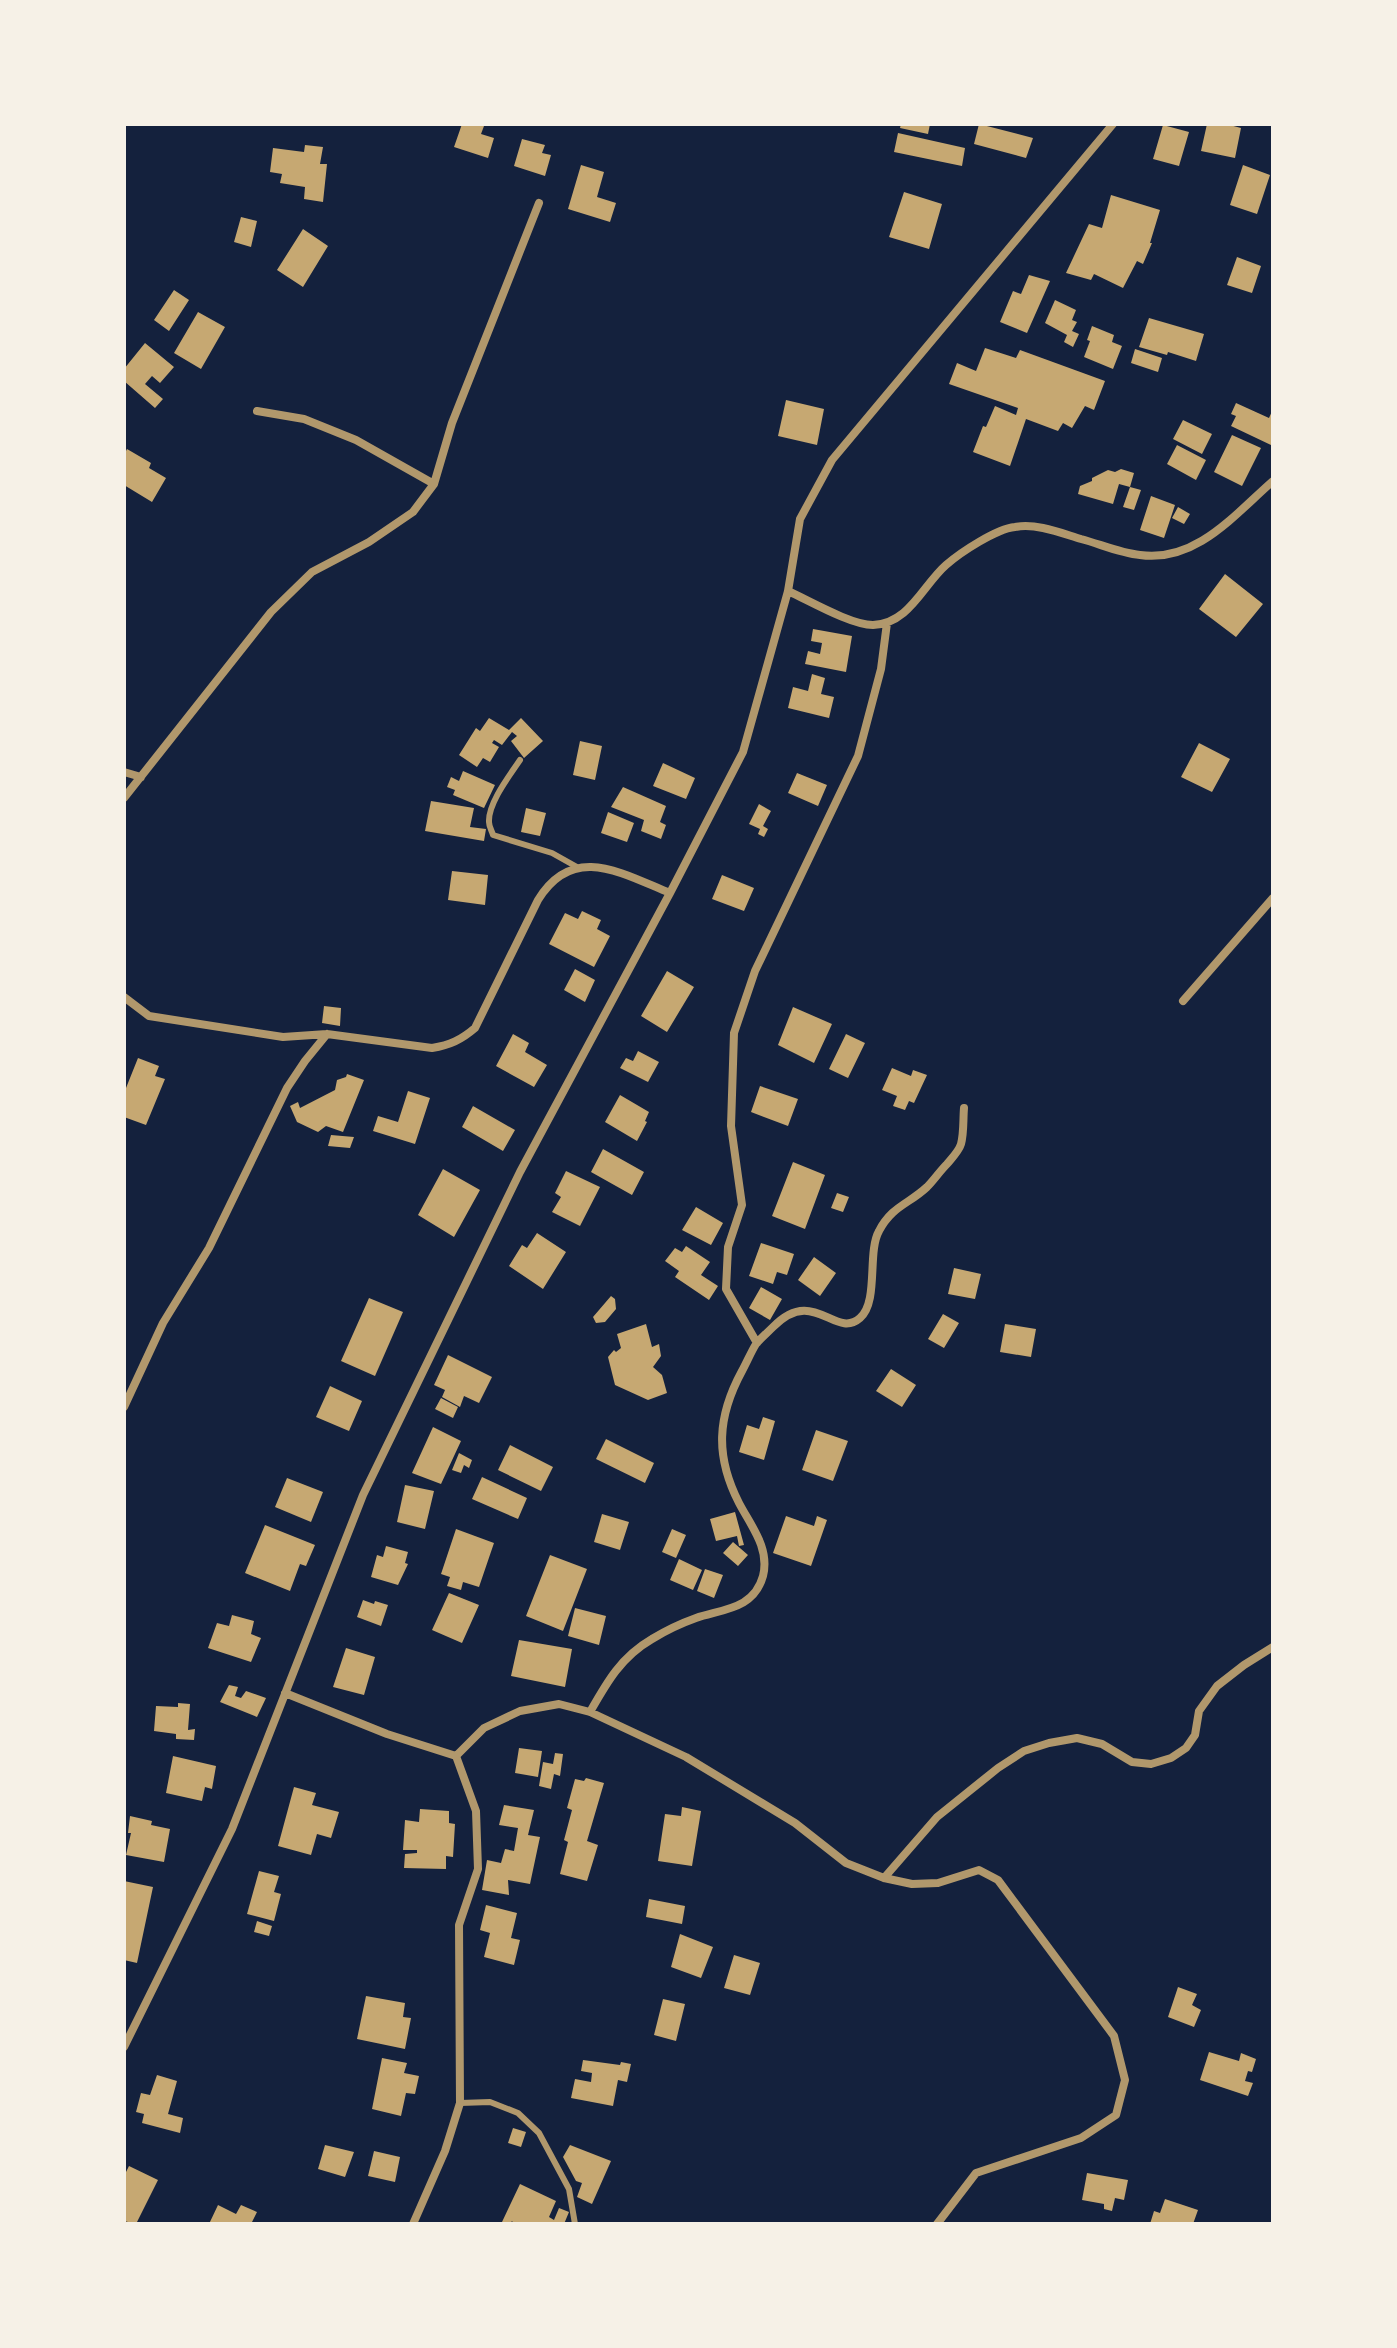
<svg xmlns="http://www.w3.org/2000/svg" width="1397" height="2348" font-family="'Crimson Pro',serif">
  <style>
    .building { fill: #c6a872 }
    .lines { fill: none; stroke-linecap: round; stroke-linejoin: round }
    .service { stroke: #b1986c; stroke-width: 6 }
    .minor { stroke: #b1986c; stroke-width: 8 }
  </style>
  <rect width="100%" height="100%" fill="#14213d"/>
  <!-- building -->
  <path class="building" d="M462,124l22,2 -3,8 13,4 -6,20 -34,-11z
    M901,124h29l-2,10 -28,-6z
    M979,124l54,14 -7,20 -52,-14z
    M1207,124h19l15,4 -6,30 -34,-7z
    M1163,125l26,7 -10,34 -26,-7z
    M898,133l67,15 -3,18 -68,-14z
    M522,139l23,6 -3,8 9,2 -6,21 -31,-10z
    M305,145l18,2 -3,17h7l-4,38 -19,-3 1,-12 -25,-4 2,-9 -12,-2 3,-24 31,4z
    M581,165l23,7 -7,25 19,6 -6,19 -42,-13z
    M1243,165l27,10 -13,39 -27,-9z
    M904,192l38,12 -13,45 -40,-12z
    M1111,195l49,15 -10,33h2l-9,21 -6,-3 -14,27 -29,-14 -3,6 -25,-7 23,-49 13,4z
    M241,217l16,4 -6,26 -17,-5z
    M303,229l25,17 -25,41 -26,-17z
    M1237,257l24,9 -9,27 -25,-8z
    M1029,275l21,6 -23,52 -27,-11 13,-31 8,3z
    M174,290l15,10 -20,31 -15,-11z
    M1055,300l21,10 -4,10 5,2 -5,9 7,3 -6,13 -9,-5 3,-7 -22,-12z
    M198,312l27,15 -24,42 -27,-16z
    M1149,318l55,16 -8,27 -28,-9 -1,3 -28,-8z
    M1092,326l22,9 -2,7 10,4 -9,23 -29,-12 6,-16 -3,-1z
    M145,343l29,24 -14,16 -8,-7 -7,8 18,15 -8,9 -31,-27v-12z
    M985,348l31,10 4,-8 85,31 -11,29 -9,-4 -13,22 -9,-5 -5,8 -32,-12 -16,47 -37,-14 10,-26 3,1 9,-21 21,9 2,-7 -69,-24 8,-21 19,8z
    M1135,349l27,9 -4,14 -27,-9z
    M786,400l38,9 -7,36 -39,-9z
    M1236,403l33,15 4,-9v37l-42,-20 5,-10 -5,-2z
    M1183,420l29,14 -10,20 -29,-15z
    M1232,435l29,13 -19,38 -28,-14z
    M1177,445l29,15 -10,20 -29,-16z
    M127,449l24,14 -2,5 17,10 -14,24 -28,-17v-30z
    M1121,469l13,4 -4,14 11,3 -7,20 -11,-3 7,-20 -11,-3 -6,20 -35,-10 2,-8 12,-5v-3l16,-8 7,2z
    M1151,496l24,9 -11,33 -24,-8z
    M1178,507l12,7 -6,10 -12,-6z
    M1225,574l38,30 -27,33 -37,-28z
    M813,629l39,7 -6,36 -41,-8 3,-13 12,3 2,-11 -11,-2z
    M812,674l13,4 -4,16 13,3 -5,21 -41,-10 5,-21 15,4z
    M489,718l20,12 12,-12 22,23 -19,17 -13,-17 6,-5 -5,-4 -10,13 -8,-5 -2,3 7,4 -9,15 -7,-4 -6,9 -18,-12 17,-27 4,3z
    M580,741l22,5 -7,34 -22,-5z
    M1199,743l31,16 -18,33 -31,-15z
    M663,763l32,15 -9,21 -33,-13z
    M463,771l32,14 -11,23 -31,-13 2,-5 -8,-3 4,-10 8,4z
    M797,773l30,12 -9,21 -30,-13z
    M623,787l43,19 -6,16 6,3 -5,14 -20,-8 3,-11 -33,-13z
    M431,801l43,7 -4,19 16,2 -2,12 -59,-10z
    M759,804l12,7 -8,15 5,3 -4,8 -6,-3 2,-5 -11,-5z
    M526,808l20,5 -6,23 -19,-4z
    M608,812l26,11 -7,19 -26,-9z
    M452,871l36,4 -3,30 -37,-5z
    M722,875l32,13 -10,23 -32,-12z
    M582,911l19,9 -4,9 13,7 -16,31 -45,-23 16,-31 13,6z
    M575,969l20,11 -10,22 -21,-12z
    M667,971l27,16 -27,45 -26,-16z
    M324,1006l17,2 -1,18 -18,-3z
    M793,1007l39,17 -18,39 -36,-18z
    M513,1034l16,9 -4,9 22,13 -13,22 -38,-21z
    M846,1034l19,9 -17,35 -19,-9z
    M638,1051l21,11 -11,20 -28,-14 6,-10 7,3z
    M138,1058l21,8 -4,10 10,3 -19,46 -22,-8v-24z
    M892,1068l19,8 2,-6 14,5 -13,28 -5,-2 -4,9 -12,-4 4,-10 -15,-6z
    M347,1074l17,6 -21,52 -17,-6 -8,6 -21,-10 -7,-16 8,-4 2,6 35,-18 2,-10 9,-3z
    M760,1086l38,13 -10,27 -37,-14z
    M408,1091l22,7 -15,46 -42,-13 5,-15 20,6z
    M620,1095l29,17 -4,9 2,1 -10,19 -32,-19z
    M473,1106l42,24 -12,21 -41,-24z
    M331,1135l23,2 -4,11 -22,-2z
    M603,1149l41,23 -12,23 -41,-23z
    M793,1162l32,13 -20,54 -33,-13z
    M443,1169l37,21 -26,47 -36,-22z
    M566,1171l34,16 -20,39 -28,-14 9,-15 -6,-4z
    M837,1193l12,4 -6,15 -12,-4z
    M696,1207l27,16 -12,22 -29,-15z
    M537,1233l29,19 -23,37 -34,-23 13,-21 5,3z
    M761,1243l33,11 -7,21 -10,-3 -4,12 -24,-8z
    M686,1246l24,16 -9,13 17,11 -9,14 -34,-23 4,-6 -14,-10 10,-13 7,4z
    M814,1257l22,16 -16,23 -22,-16z
    M954,1268l27,6 -6,25 -27,-5z
    M761,1287l21,12 -12,21 -21,-12z
    M611,1296l4,3 1,10 -11,13 -9,1 -3,-6z
    M369,1298l34,14 -28,64 -34,-15z
    M943,1314l16,9 -15,25 -16,-9z
    M646,1324l6,23 7,-3 2,12 -8,11 9,8 5,18 -19,7 -33,-15 -7,-28 6,-7 2,2 5,-4 -4,-14z
    M1005,1324l31,5 -5,28 -31,-5z
    M448,1355l44,22 -13,26 -15,-7 -4,11 -18,-10 3,-7 -11,-5z
    M891,1369l25,16 -14,22 -26,-16z
    M330,1386l32,15 -13,30 -33,-14z
    M441,1398l17,9 -5,11 -18,-9z
    M763,1417l12,4 -11,39 -25,-8 8,-27 12,4z
    M433,1427l28,14 -20,43 -29,-11z
    M816,1430l32,11 -15,40 -31,-11z
    M606,1439l48,24 -9,20 -49,-24z
    M510,1445l43,22 -12,24 -43,-21z
    M459,1453l13,7 -3,8 -5,-3 -3,8 -9,-3z
    M482,1477l45,21 -9,21 -46,-20z
    M287,1478l36,14 -12,30 -36,-15z
    M405,1485l29,6 -9,38 -28,-7z
    M735,1512l9,33 -5,1 -2,-10 -21,5 -6,-22z
    M602,1514l27,8 -9,28 -26,-8z
    M786,1516l28,10 3,-10 10,4 -16,46 -38,-13z
    M265,1525l50,20 -9,21 -6,-2 -10,27 -45,-18z
    M456,1529l38,14 -15,44 -16,-5 -2,8 -14,-4 3,-9 -9,-3z
    M672,1529l14,6 -10,23 -14,-6z
    M733,1542l15,13 -10,11 -15,-13z
    M386,1546l22,6 -3,11 3,1 -10,21 -27,-8 6,-22 6,2z
    M550,1555l37,14 -24,62 -37,-15z
    M679,1559l23,11 -9,20 -23,-10z
    M705,1569l18,6 -9,23 -17,-7z
    M449,1593l30,12 -17,38 -30,-13z
    M363,1600l11,4 1,-3 13,4 -7,21 -24,-9z
    M575,1608l31,8 -7,29 -31,-9z
    M232,1615l22,6 -3,13 10,4 -10,24 -43,-14 9,-25 12,3z
    M519,1640l53,9 -7,38 -54,-11z
    M346,1648l29,9 -11,38 -31,-8z
    M229,1685l9,2 -3,9 6,2 5,-7 20,7 -9,19 -37,-15z
    M178,1703l12,1 -2,26 7,-1 -1,11 -18,-1v-5l-22,-3 2,-25 22,1z
    M519,1748l23,3 -4,26 -23,-4z
    M555,1753l8,1 -3,22 -6,-2 -3,15 -12,-3 4,-24 10,2z
    M173,1756l43,10 -4,23 -7,-2 -3,14 -36,-8z
    M586,1778l18,5 -17,58 11,4 -11,36 -27,-7 8,-32 -4,-2 8,-30 -5,-2 8,-29 9,2z
    M294,1787l22,6 -4,12 27,7 -8,26 -14,-4 -6,21 -33,-9z
    M504,1805l30,5 -6,25 12,2 -10,47 -22,-4 1,15 -27,-5 5,-30 14,3 4,-14 9,2 4,-23 -19,-3z
    M682,1807l19,4 -9,55 -34,-5 7,-47 16,2z
    M420,1809l29,2v12l6,1 -2,33 -7,-1v13l-42,-1 1,-14 12,-1v-3h-14l2,-30 14,2z
    M130,1816l22,5 -1,4 19,4 -6,33 -38,-7 5,-22h-3z
    M259,1871l20,5 -5,16 7,2 -7,27 -27,-7z
    M124,1881l29,6 -16,76 -13,-3z
    M649,1899l36,7 -3,18 -36,-7z
    M486,1905l31,8 -6,25 9,2 -6,25 -30,-8 6,-24 -10,-3z
    M257,1921l15,5 -3,10 -15,-4z
    M680,1934l33,13 -12,31 -30,-11z
    M734,1955l26,8 -10,32 -26,-7z
    M1178,1987l19,7 -5,11 9,5 -7,17 -26,-10z
    M366,1996l39,7 -2,14 8,1 -6,31 -48,-10z
    M663,1999l22,5 -9,37 -22,-6z
    M1209,2052l30,9 2,-8 15,6 -4,13 -4,-1 -3,10 8,2 -5,13 -48,-16z
    M382,2058l25,5 -3,10 15,3 -4,18 -9,-1 -5,23 -29,-7z
    M583,2060l37,5 1,-3 10,2 -4,18 -9,-2 -5,26 -42,-8 4,-19 16,3 1,-9 -11,-2z
    M157,2075l20,6 -9,33 15,4 -3,15 -38,-10 2,-9 -8,-2 5,-19 9,2z
    M513,2128l13,4 -5,15 -13,-4z
    M325,2145l29,7 -9,25 -27,-8z
    M570,2145l41,16 -19,43 -15,-7 5,-14 -6,-2 -13,-24z
    M374,2151l26,6 -5,25 -27,-6z
    M129,2166l29,14 -22,44 -12,-3v-45z
    M1087,2173l41,7 -4,20 -9,-2 -3,13 -8,-2v-5l-22,-4z
    M520,2184l36,17 -7,16 5,3 5,-12 10,4 -5,12h-50l-2,-3 -2,3h-4l-4,-2z
    M1165,2199l33,11 -5,14h-43l4,-13 6,2z
    M218,2205l18,9 5,-9 16,7 -6,12h-42z"/>
  <g class="lines">
    <!-- service -->
    <path class="service" d="M520,760c-10,15 -32,43 -31,62 0,5 3,9 4,13l59,18 25,14
      M460,2103l30,-1 28,11 21,20 30,56 6,35"/>
    <!-- minor -->
    <path class="minor" d="M257,411l47,8 52,21 78,44
      M788,591c22,10 63,34 85,34 36,-1 50,-40 73,-60 15,-13 50,-36 69,-38 22,-4 46,6 66,12 19,5 39,14 59,16 56,8 95,-41 133,-74
      M124,772l17,5
      M124,798l147,-186 41,-40 57,-30 44,-30 21,-28 18,-61 87,-220
      M124,997l25,19 134,21 44,-3 105,14c18,-3 29,-8 43,-20l63,-128c35,-57 83,-27 132,-7
      M1183,1001l90,-103
      M757,1343l-31,-54 2,-42 14,-42 -11,-79 3,-93 21,-62 103,-215 23,-87 6,-46
      M124,1407l39,-84 46,-75 78,-160 18,-27 22,-27
      M285,1693l102,41 69,22
      M590,1712c17,-30 31,-55 62,-73 13,-8 30,-16 44,-21 27,-9 58,-9 67,-42 7,-28 -12,-50 -24,-73 -24,-47 -22,-86 3,-132 5,-9 9,-19 14,-27 5,-6 12,-12 17,-17 41,-42 62,13 87,-9 19,-16 7,-66 19,-87 13,-25 30,-27 48,-44 7,-7 13,-16 20,-23 5,-6 12,-13 14,-20 3,-11 2,-24 3,-36
      M456,1756l28,-28 36,-17 39,-7 31,8 96,45 109,66 51,40 38,15 28,6 26,-1 41,-13 19,10 116,156 11,44 -9,35 -35,23 -105,35 -39,51
      M884,1878l53,-61 61,-49 26,-17 25,-8 28,-5 25,6 30,18 19,2 20,-6 15,-10 9,-13 4,-24 18,-25 27,-21 29,-18
      M124,2047l108,-218 131,-334 157,-323 150,-279 73,-141 45,-161 12,-72 32,-59 281,-336
      M413,2224l32,-73 15,-48 -1,-178 19,-56 -2,-58 -20,-55"/>
  </g>
  <!-- border -->
  <rect width="1397" height="2348" fill="none" stroke="#f6f1e7" stroke-width="252"/>
</svg>
